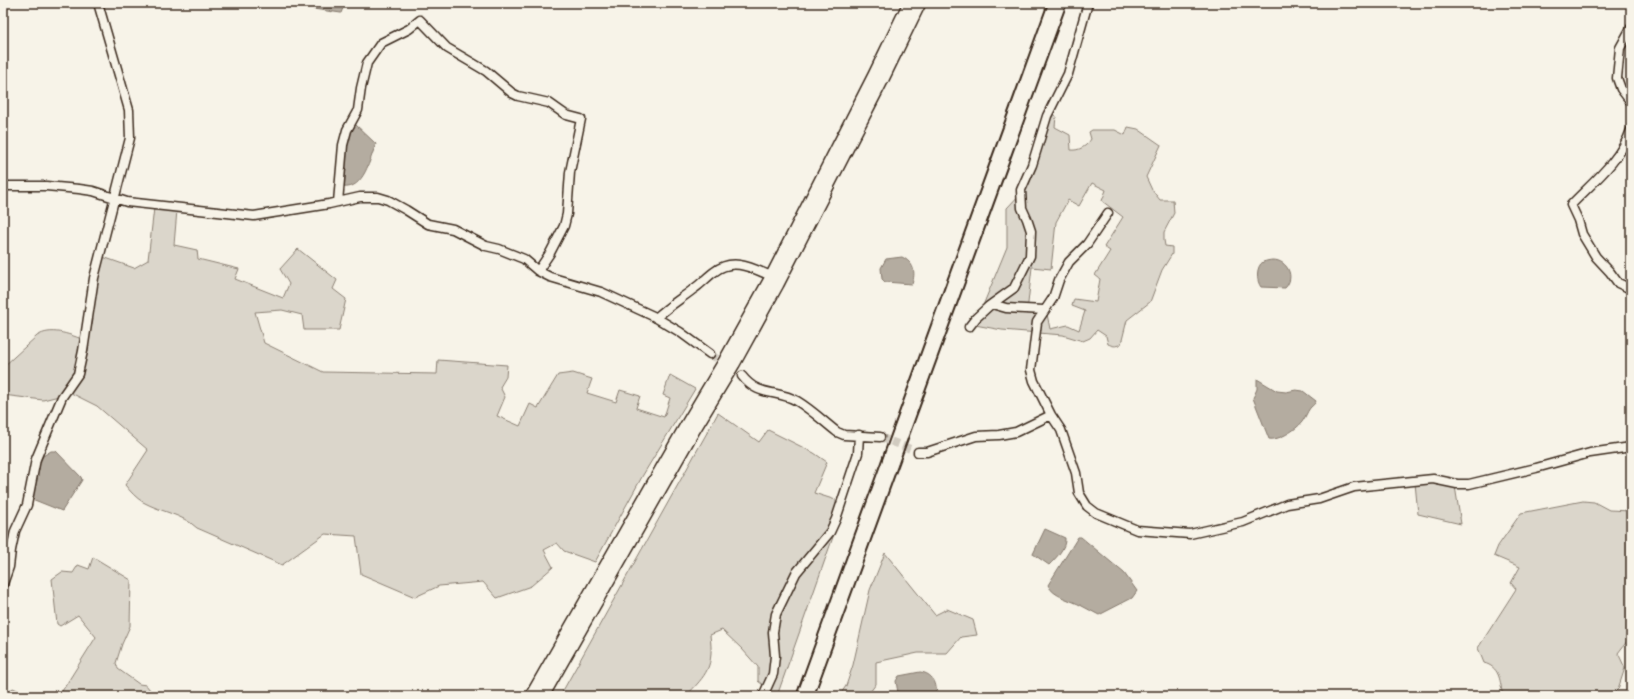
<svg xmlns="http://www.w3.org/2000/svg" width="1634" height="699" font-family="'Balsamiq Sans',sans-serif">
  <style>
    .green { fill: #dbd6cb; stroke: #8b8074; fill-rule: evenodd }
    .water { fill: #b4aca0; stroke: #84786c }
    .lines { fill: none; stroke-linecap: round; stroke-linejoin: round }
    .minor-tunnel { stroke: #d1cbc0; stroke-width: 8; stroke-dasharray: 8 4; stroke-linecap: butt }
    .minor-casing { stroke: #3b2a1e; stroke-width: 11 }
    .major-casing { stroke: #3b2a1e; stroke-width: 14 }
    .minor { stroke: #f7f3e8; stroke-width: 8 }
    .major { stroke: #f7f3e8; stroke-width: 11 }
    .rail { stroke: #3b2a1e; stroke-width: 2 }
  </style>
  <rect width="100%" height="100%" fill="#f7f3e8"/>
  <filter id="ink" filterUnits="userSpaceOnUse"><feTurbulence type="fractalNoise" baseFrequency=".025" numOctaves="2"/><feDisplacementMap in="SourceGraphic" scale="8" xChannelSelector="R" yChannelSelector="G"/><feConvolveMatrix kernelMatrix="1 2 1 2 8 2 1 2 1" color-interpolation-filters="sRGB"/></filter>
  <g filter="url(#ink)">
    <!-- green -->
    <path class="green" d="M1053,114l3,2 -1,11 15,8 1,15c8,1 16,-4 20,-11l-2,-7 3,-2h23l10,5 3,-8 10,2 23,16 -15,32 6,13 8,10h13l1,13 -10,19v8l1,6 7,1v7l-10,16 -12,32 -23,18 -6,24c-6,3 -8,2 -13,0l-2,-8 -9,-6 -7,8 -7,3 -20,-6 -61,-5 -27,-5 32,-78v-39l15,-16 16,-31 8,-34zM1092,183l14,7 -4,11 21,16 -19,30 6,4 -15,24 5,4 -4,23 -22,-3 -2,7 13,5 -6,19 -11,-5 -18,4 -3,-15 -20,-2 5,-45 19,2 5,-47 12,-22 11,6z
      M154,208l23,2 -3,35 23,5 1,9 41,10 -4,10 48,19 6,-14 -9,-15 18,-20 39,31 -4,9 13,10 -7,31h-35l-2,-15 -20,-5 -27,2 9,31 59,29 114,2 1,-14 69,5 -1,12 -6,10 5,10 -8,19 23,10 10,-22 8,4 20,-33 15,-2 19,6 -5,14 29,9 4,-12 20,6 -4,12 28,9 6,-19 -7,-3 7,-20 25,14 -52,86 -48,87 -31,-11 -7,-8 -13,7 9,17 -22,19 -34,12 -14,-16 -44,4 -24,11 -54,-23 -5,-38 -31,-2 -43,31 -85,-37c-15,-14 -36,-16 -54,-26 -7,-4 -13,-11 -18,-17l23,-35 -51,-44 -26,-13 -28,7 -40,-5v-28l34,-31c14,-9 31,-2 45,3l14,-62 7,-20 31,11 14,-8z
      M718,413l41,29 9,-12 46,23 13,9 -13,31 31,10 -68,193h-18l4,-11 -5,-4v-14l-16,-18 -20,-19 -12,5c4,32 -3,39 -24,61h-126z
      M1439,482l16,4 6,38 -43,-10 -3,-31z
      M1583,501l11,1 15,8 22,1v131l-3,-2 -10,13 7,15 -7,21 -7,7h-104l-5,-4c-2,-13 -3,-25 -18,-29l-6,-15 38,-59 -5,-6 9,-16 -26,-11 4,-10 23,-33z
      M885,553l50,62 12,-6 26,11 4,15 -16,2 -14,16h-29l-42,9v22l-9,12h-28l7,-10 7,-21 17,-75z
      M93,557l38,23 -1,46 -8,18 -6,19 2,6 21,15 7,1 9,11h-96l37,-59 -18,-22 -18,11 -3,-2 -5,-45 10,-7 11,1 5,-8 11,4z
      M13,688l17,8h-26z"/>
    <!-- water -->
    <path class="water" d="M310,3h35l-4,10 -28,-4z
      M355,124l21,20c-6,14 -12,46 -33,43l5,-53z
      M902,257c12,6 14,15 10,27l-27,-2 -3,-3 -1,-11 5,-9z
      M1273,260c14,0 23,17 12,28l-24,-1c-5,-6 -5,-21 2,-25 3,-1 7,-2 10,-2z
      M1257,379l20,12 9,1 10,-2 7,1 13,10c-1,3 -3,4 -6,7 -3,4 -5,10 -8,14 -6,8 -24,19 -33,17l-16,-41 4,-9z
      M51,451h5l25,26 1,3 -20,31 -30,-12 8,-39 3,-4z
      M1045,529l20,9c1,10 -9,20 -16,27l-16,-11z
      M1078,537h3l43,36 13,18 -5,7 -33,17c-6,-3 -11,-6 -17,-9 -10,-6 -29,-9 -34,-21z
      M920,672c12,1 19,12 15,24h-32l-5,-3 -2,-12 3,-5z"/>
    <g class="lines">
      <!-- minor-tunnel -->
      <path class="minor-tunnel" d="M710,354l32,22
        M880,437l38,15"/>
      <defs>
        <path id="minor" d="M1631,28l-11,20 -3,30 4,11 10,13
          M1631,130c-10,30 -39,53 -60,75l7,15 4,14 14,23 14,15 8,11 13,6
          M3,186h43l33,3 14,2 34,11 127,14 75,-12 31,-7h18l10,3 18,10 22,14 25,5 33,17 13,3 25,10 14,12 12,6 51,15 52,24 27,16 30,22
          M338,202l5,-57 4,-15 11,-20 3,-22 6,-25 14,-20 28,-14 11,-9 27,28 39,23 26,22 6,3 31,7 17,12 15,4 -11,53 -3,42 -3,12 -14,27 -12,18
          M992,304l14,4 38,2
          M656,318c13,-12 26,-20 39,-30 7,-5 12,-11 19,-16 19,-15 38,-4 57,4
          M969,327l7,-9 13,-12 25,-18 16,-32 1,-25 -4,-12 -5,-11 -1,-18 11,-25 15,-49 21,-42 20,-71
          M742,376c17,22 35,13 55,25 15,9 27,21 40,31l7,3 36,2
          M1051,415l-17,-34 -3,-11 6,-48 16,-24 6,-18 10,-18 18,-18 21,-31
          M918,452h9l49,-16 23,-1 17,-3 35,-17 10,15 15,43 3,20 8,13 9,7 41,17 53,4 53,-12 44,-18 32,-5 35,-12 79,-8 24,5h12l67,-16 54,-15 41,-6
          M3,584l6,-17 2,-17 4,-19 12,-26 9,-46 26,-62 16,-23 5,-23 11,-73 36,-140 -1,-28 -31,-107
          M763,696l10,-22 2,-18 -2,-24 3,-18 20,-41 34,-41 6,-13 22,-66 1,-18"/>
        <path id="major" d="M531,696l154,-269 40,-67 45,-81 104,-204 35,-72
          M543,696l150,-264 41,-68 44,-80 105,-205 37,-76"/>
      </defs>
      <!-- minor casing -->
      <use href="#minor" class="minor-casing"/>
      <!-- major casing -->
      <use href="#major" class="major-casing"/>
      <!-- minor -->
      <use href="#minor" class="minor"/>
      <!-- major -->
      <use href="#major" class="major"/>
      <!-- rail -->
      <path class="rail" d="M796,696l252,-693
        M814,696l253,-693"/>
    </g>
  </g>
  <!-- margin -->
  <rect width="1634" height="699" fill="none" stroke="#f7f3e8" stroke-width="16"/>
  <rect x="8" y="8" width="1618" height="683" fill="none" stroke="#3b2a1e" stroke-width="1.5" filter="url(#ink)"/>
</svg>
